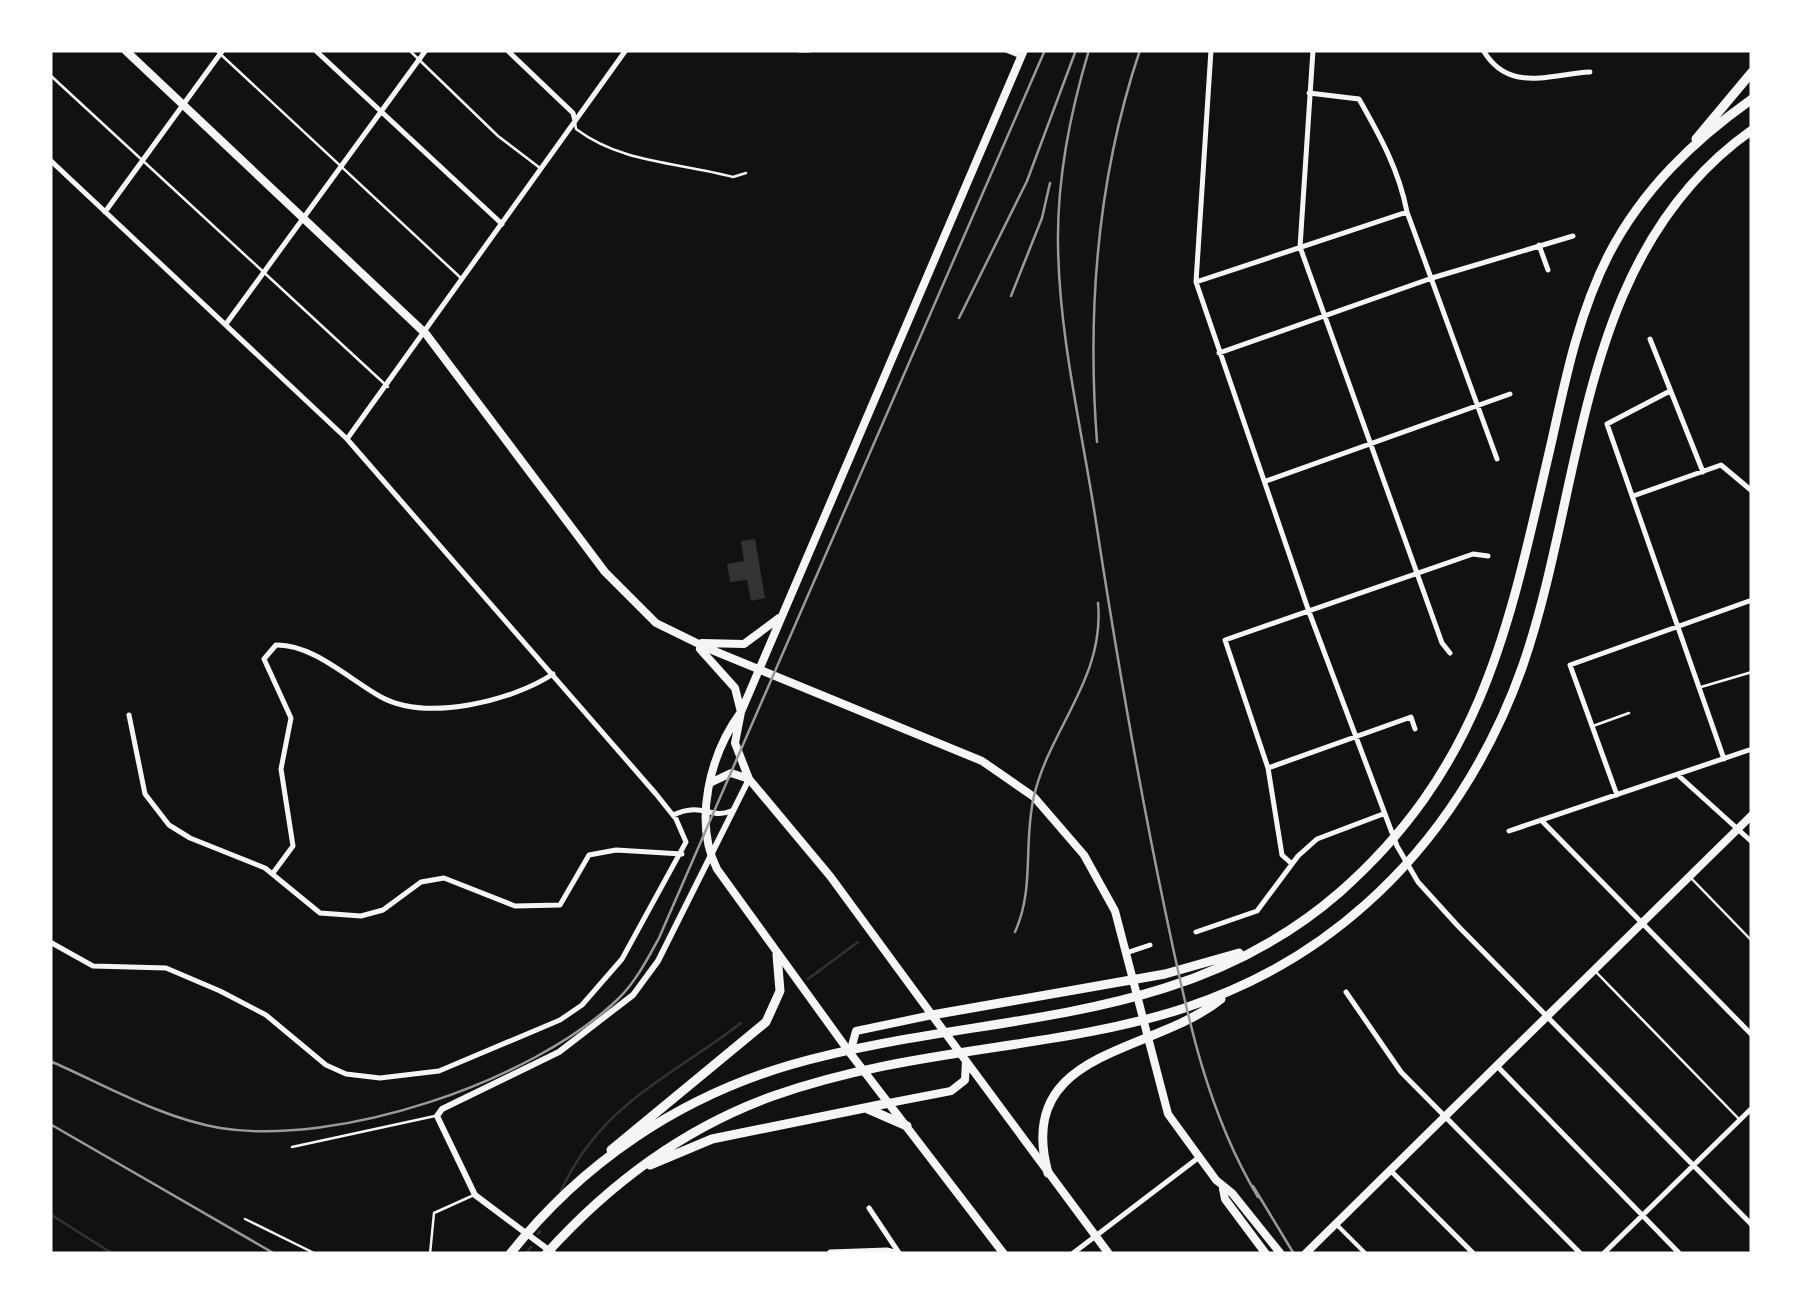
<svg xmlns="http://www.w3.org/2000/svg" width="1802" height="1304" font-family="'Public Sans',sans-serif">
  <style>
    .water { fill: #333 }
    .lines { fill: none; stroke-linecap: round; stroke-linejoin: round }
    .stream { stroke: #333; stroke-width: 2.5 }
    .service { stroke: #f5f5f5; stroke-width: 2.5 }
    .pedestrian { stroke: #f5f5f5; stroke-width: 4 }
    .minor { stroke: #f5f5f5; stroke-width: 5 }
    .tertiary { stroke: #f5f5f5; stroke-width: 6 }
    .secondary { stroke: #f5f5f5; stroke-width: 8 }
    .primary { stroke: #f5f5f5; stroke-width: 8 }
    .motorway { stroke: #f5f5f5; stroke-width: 9 }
    .rail { stroke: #9a9a9a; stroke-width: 2.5 }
  </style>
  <rect width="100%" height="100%" fill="#111"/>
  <!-- water -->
  <path class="water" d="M755,539l10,59 -14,3 -4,-21 -17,2 -3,-18 17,-3 -3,-20z"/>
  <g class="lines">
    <!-- stream -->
    <path class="stream" d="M808,979l50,-37
      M560,1193c40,-89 108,-114 181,-170
      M50,1214l63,40
      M538,1234l2,-3
      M526,1254l5,-7"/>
    <!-- service -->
    <path class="service" d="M216,50l246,229
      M409,50l89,86 42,32
      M50,75l338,312
      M575,122l1,7c47,35 102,33 157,48l13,-4
      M1701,687l51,-15
      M1593,726l36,-13
      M1690,877l62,64
      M1595,971l144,148
      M292,1147l143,-31
      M245,1219l71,35
      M430,1254l4,-41 40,-18"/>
    <!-- pedestrian -->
    <path class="pedestrian" d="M1335,1223l31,31"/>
    <!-- minor -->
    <path class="minor" d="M315,50l187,174
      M507,50l66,63 2,8
      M800,50h9
      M1006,50l15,6
      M1211,50l-15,232 112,327 89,237 21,36 40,44 294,299
      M1313,50l-13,197 142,396 8,10
      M1483,50c26,44 66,24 107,22
      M1309,93l50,6c21,37 40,71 48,113l90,247
      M50,160l297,279 309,355 20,25 10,23 -64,117 -40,46 -22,15 -121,51 -59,7 -34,-4 -20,-9 -60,-50 -46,-24 -54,-23 -73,-2 -43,-24
      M105,212l118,-162
      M1539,245l9,25
      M1196,282l211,-70
      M226,324l200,-274
      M1650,339l53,133
      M1219,353l213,-75 141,-42
      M1670,391l-63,33 117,335
      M347,439l279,-389
      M1266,481l244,-87
      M1633,496l88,-31 31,26
      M129,715l16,79 24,31 21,13 75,30 55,45 41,3 22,-6 38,-28 23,-4 71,28 45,-1 29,-50 27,-5 66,4
      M1268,768l143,-51 4,12
      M1679,776l73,66
      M1617,795l-47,-130 182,-65
      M673,815c30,-14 38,5 58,-4
      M1541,820l211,215
      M1509,831l243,-82
      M1292,864l-10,-9 -14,-87 -43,-128 248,-86 15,2
      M273,873l20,-27 -12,-77 10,-51 -27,-59 12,-14c37,-1 74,35 105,52 46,25 131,4 172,-23
      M1196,932l61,-21 41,-55 19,-17 66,-25
      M1129,952l21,-7
      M1346,992l55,80 180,182
      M1497,1066l183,188
      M1391,1171l83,83
      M869,1208l30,45
      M830,1252l57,-2 14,4
      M1072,1254l126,-96
      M1603,1254l149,-146"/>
    <!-- tertiary -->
    <path class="tertiary" d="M554,1254l-79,-59 -38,-79 5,-7 117,-57 74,-57 25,-34 91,-182"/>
    <!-- secondary -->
    <path class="secondary" d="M125,50l301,284 179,238 51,51 51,25 275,113 52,36 50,58 31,56 53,203 48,66 16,13 49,61
      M702,643l42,1 35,-26
      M700,649l35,39 6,24 -6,31 14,36 81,97 102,139
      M712,782l19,-9 18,6
      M850,1053l-133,-184c-24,-48 -7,-115 24,-157l283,-662
      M1223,1189l2,10 41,55
      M1305,1254l447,-439"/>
    <!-- primary -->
    <path class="primary" d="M889,1103l62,-12 14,-11 1,-19
      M1004,1254l-154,-201 6,-22 76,-16 177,239"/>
    <!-- motorway -->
    <path class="motorway" d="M1696,139l56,-67
      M932,1015l233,-41 74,-21
      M868,1109l39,17
      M611,1150l155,-128 14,-31 -3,-36
      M650,1165l62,-26 177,-36
      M1048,1173c-34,-125 104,-118 173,-174
      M510,1254c72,-91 168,-156 280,-189 190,-55 390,-33 550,-173 146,-129 170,-272 212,-452 14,-64 27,-127 57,-186 34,-65 84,-113 143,-155
      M546,1254c63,-70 138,-126 227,-158 210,-74 410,-28 593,-192 72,-64 125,-148 157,-239 63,-183 53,-411 229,-535"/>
    <!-- rail -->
    <path class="rail" d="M1089,50c-19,63 -32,128 -31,194 1,93 24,186 38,278 20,130 42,259 69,388 21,99 40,199 93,287
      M1011,296l31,-78 8,-35
      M959,318l68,-137 49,-131
      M1097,442c-10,-131 1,-267 43,-392
      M1015,932c20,-44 8,-90 19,-136 16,-68 71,-118 64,-193
      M50,1061c55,24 111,57 170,67 117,19 311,-46 397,-128 18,-17 30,-40 42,-62l386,-888
      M50,1124l225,130
      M1253,1186l41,68"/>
  </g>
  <!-- border -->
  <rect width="1802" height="1304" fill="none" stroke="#ffffff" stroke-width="105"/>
</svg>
